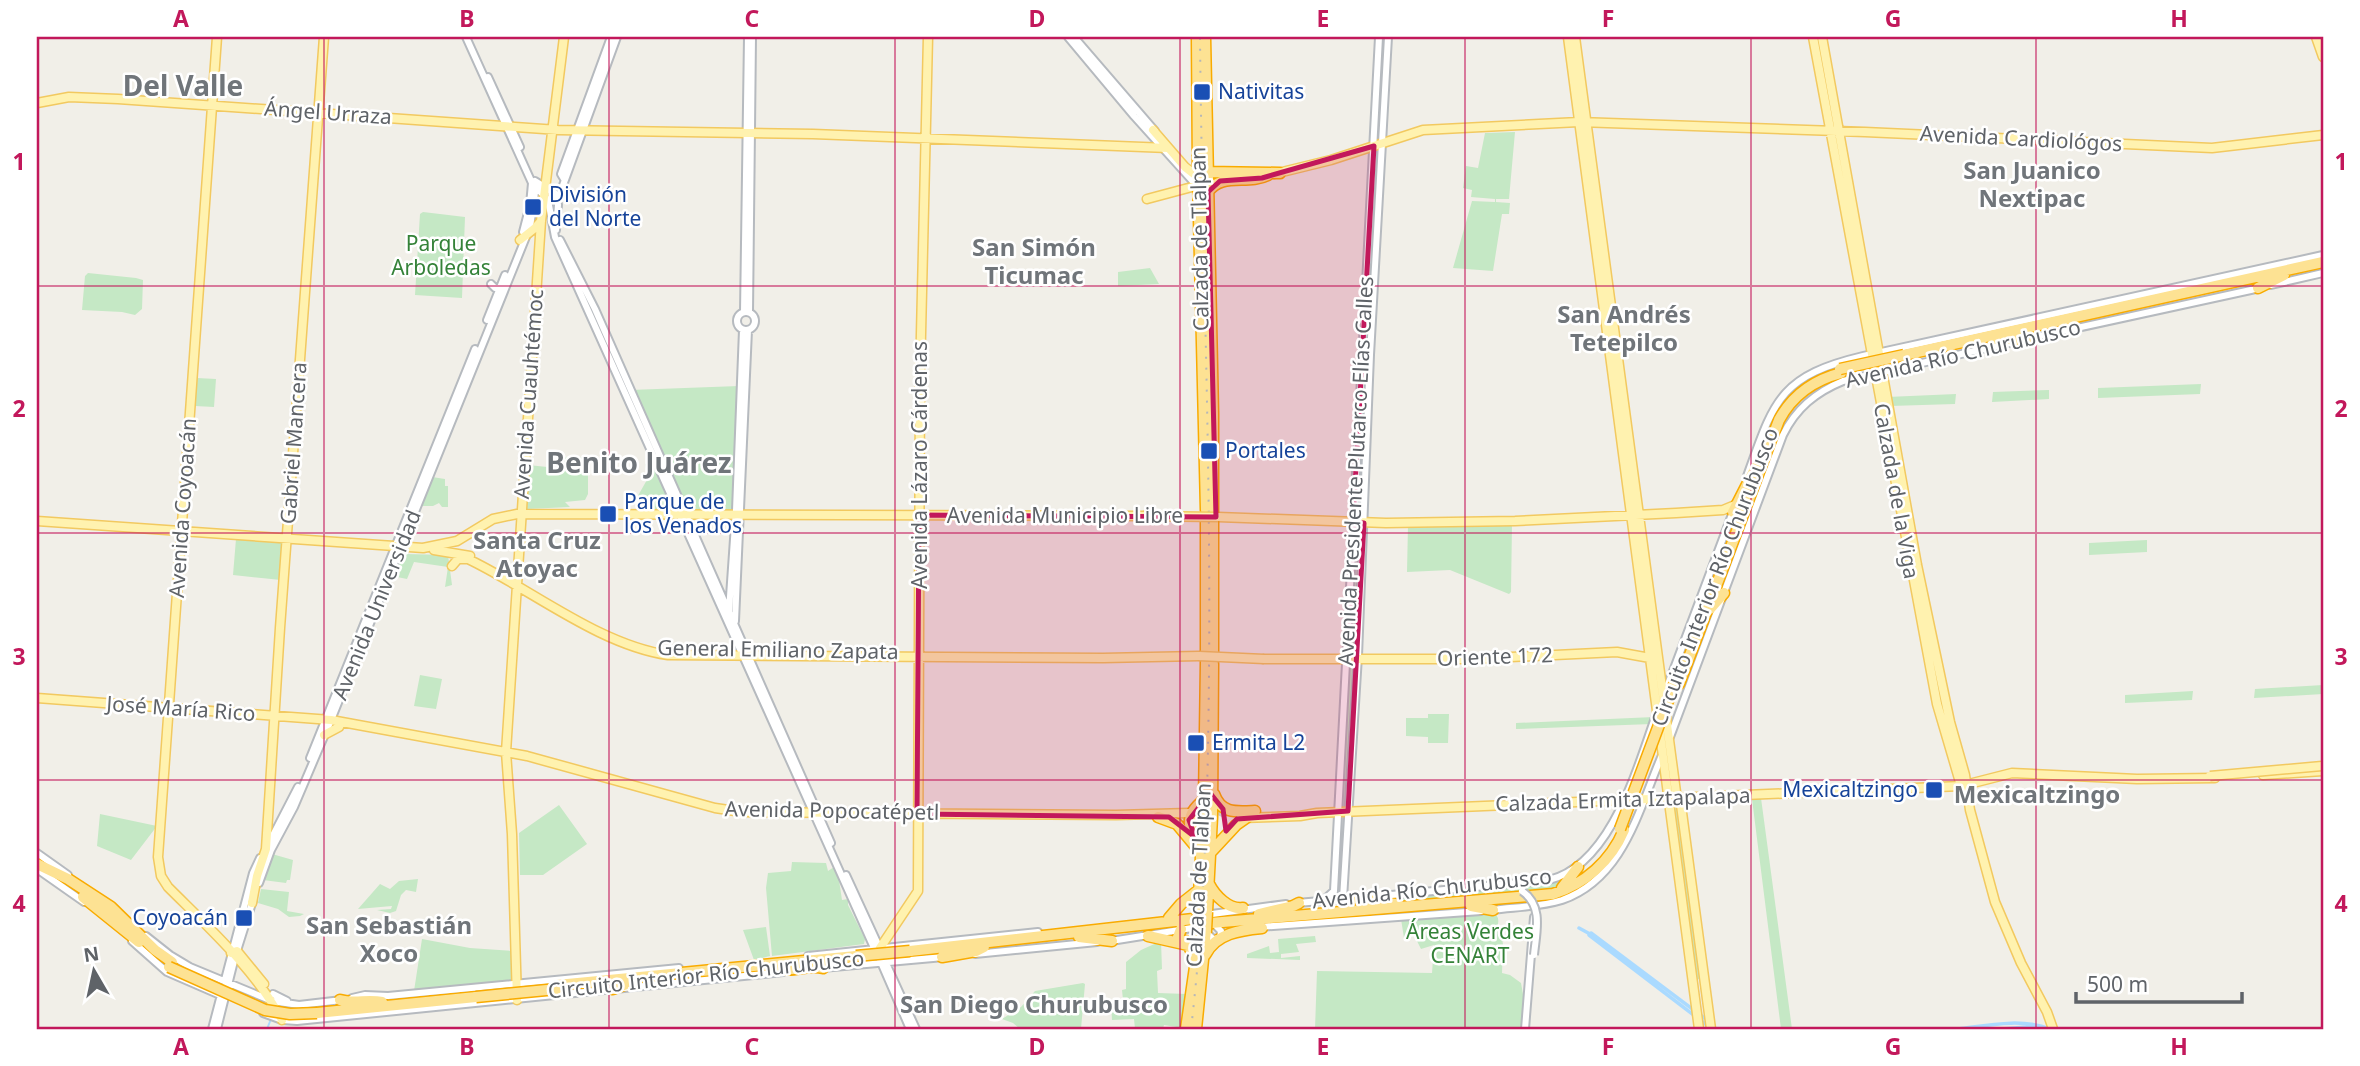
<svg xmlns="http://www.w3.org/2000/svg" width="2360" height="1066" font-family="'Noto Sans',sans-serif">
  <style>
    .green { fill: #c5e8c5 }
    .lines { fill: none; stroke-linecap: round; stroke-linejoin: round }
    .stream { stroke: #aadaff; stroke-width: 2 }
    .canal { stroke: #aadaff; stroke-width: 3.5 }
    .primary-tunnel { stroke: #ccccc8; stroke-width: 8; stroke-dasharray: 8 4; stroke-linecap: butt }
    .secondary-casing { stroke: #b6babf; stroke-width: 10 }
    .primary-casing { stroke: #f2c960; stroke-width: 11 }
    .highway-casing { stroke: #f9ab00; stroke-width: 13 }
    .secondary { stroke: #fff; stroke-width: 6 }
    .primary { stroke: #fff2af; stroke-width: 8 }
    .highway { stroke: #fde293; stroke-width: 10 }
    .rail { stroke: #b6b7b8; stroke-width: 2; stroke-dasharray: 2 9; stroke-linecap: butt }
    .secondary-bridge-casing { stroke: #b6babf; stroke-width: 10; stroke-linecap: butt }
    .primary-bridge-casing { stroke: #f2c960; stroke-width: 11; stroke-linecap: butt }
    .highway-bridge-casing { stroke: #f9ab00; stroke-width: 13; stroke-linecap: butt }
    .secondary-bridge { stroke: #fff; stroke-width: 6 }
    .primary-bridge { stroke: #fff2af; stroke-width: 8 }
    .highway-bridge { stroke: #fde293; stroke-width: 10 }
    .marked { fill: #c2185b; fill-opacity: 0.2; stroke: #c2185b; stroke-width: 5; stroke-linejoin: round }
    .grid { fill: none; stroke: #c2185b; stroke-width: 2; stroke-opacity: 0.55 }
    .transit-dot { fill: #1a4fb4; stroke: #fff; stroke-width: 2.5 }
    .labels { text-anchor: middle; stroke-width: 5; stroke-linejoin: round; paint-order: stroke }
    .transit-label { font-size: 21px; fill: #164399; stroke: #fff; text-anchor: start }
    .street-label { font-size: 21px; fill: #5f6368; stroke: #fff }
    .park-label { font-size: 21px; fill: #348238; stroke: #fff }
    .quarter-label { font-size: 24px; font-weight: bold; fill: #70757a; stroke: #fff }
    .district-label { font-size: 28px; font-weight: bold; fill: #70757a; stroke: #fff }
    .neatline { fill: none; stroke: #c2185b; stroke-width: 2.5 }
    .grid-label { font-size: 23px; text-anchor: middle; font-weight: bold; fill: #c2185b }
  </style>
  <rect width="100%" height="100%" fill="#f1efe8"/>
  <!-- green -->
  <path class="green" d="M1515,132l-6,67h-13v3l14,1 -1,11h-7l-9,57 -40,-3 19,-67 23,1v-3l-24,-2 1,-7 -9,-2 3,-22 12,2 7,-35z
    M423,212l42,5 -3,81 -47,-3 5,-81z
    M1150,268l9,16 -41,2v-14z
    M88,273l48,5 7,2 -1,29 -7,6 -13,-3 -40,-2 3,-34z
    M197,378l19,1 -2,28 -19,-1z
    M2201,384l-1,10 -102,4v-10z
    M739,386l-6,124 -4,2 -41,1 -58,-123z
    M2049,390v9l-57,3 1,-10z
    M1956,394l-1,10 -65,2 -3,-9z
    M572,456l9,1 7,8v29l-3,6 -20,2 5,5 -43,2 1,-44 29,3 6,-10z
    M653,462l22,49 -35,1 -5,-11 13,-23 -3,-14z
    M432,477l13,2v7h3v21h-6l-3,-4 -6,3h-12z
    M1512,524l-1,68 -2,2 -59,-24 -43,2 1,-47z
    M1354,526h9l-7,127 -3,2 -6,-3z
    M236,539l48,3 -3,38 -48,-5z
    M2147,540v12l-58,3v-12z
    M405,554l43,1 4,30 -7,2 3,-20 -34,-5 -7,17 -15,-3z
    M1355,661l-9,148 -5,-2 5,-145z
    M420,675l22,4 -6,30 -22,-3z
    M2323,685v9l-69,4 1,-9z
    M2193,691l-1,9 -67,3v-8z
    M1428,714h21l-1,29h-20v-6l-22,-1v-18h22z
    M1654,717l-2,7 -136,5v-6z
    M1761,798l31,231h-11l-29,-230z
    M559,805l28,39 -44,31h-23l-1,-42z
    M1673,805h5l26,173 -10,2z
    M100,814l57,12 -26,34 -34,-14z
    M272,854l21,6 -3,20h-3l-1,3 -23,-3z
    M792,862l34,1 2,8 6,-4 5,13 3,20 6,-1v6l17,34 -1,5 -92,12 -6,-68 2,-15 23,-2z
    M1569,874l-9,12 -15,4 -142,13 -38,-4 138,-10 1,-3 52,-4z
    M418,879l-2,13 -10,-2 -5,5 -5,16 -6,2 -13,-3 14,-1 1,-3 -34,3 22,-25 10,5 9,-8z
    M261,889l28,3 -2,19 17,3 -4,2 -11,1 -11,-8 -20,-6z
    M1492,912c9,5 6,10 5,17l4,6 2,9 -1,29 8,2 11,8 3,17 -3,29h-206l2,-58 115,2 2,-28 -13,4 -7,-14 -10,3 -3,-19z
    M766,927l4,29 -16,4 -11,-30z
    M1315,936l1,6 -20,2 3,8 -18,2v4l19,-2v4l-53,-2v-4l22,-8 1,7 9,-1 -1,-13z
    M422,939l48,9 42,3v30l-98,10z
    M1161,941l1,28 -5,2 1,22 29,1 -4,34 -19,-3 -1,4h-28l-1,-10 -22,1 -1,-19 12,-1 -1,-10 4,-1v-27l15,-12z
    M1083,983l2,1 -4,45h-61l-7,-6 -11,-4 19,-12 14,-16z"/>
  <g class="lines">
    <!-- stream -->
    <path class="stream" d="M267,1029l4,-10"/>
    <!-- canal -->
    <path class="canal" d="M1579,928l11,6
      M1707,1020l-116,-87 -2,2 119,91
      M1959,1029c30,-4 63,-11 91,0
      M2002,1029l24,-2 15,2"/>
    <!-- primary-tunnel -->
    <path class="primary-tunnel" d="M1207,806l20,9"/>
    <defs>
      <path id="secondary" d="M466,37l66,146 16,17 7,37 320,713
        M1068,37l66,79 63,70
        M1074,37l81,94
        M488,77l32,70
        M564,179l-3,-5 50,-137
        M535,181l21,13 2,11 -2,25
        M558,199l59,-162
        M523,232l7,-27 2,-22
        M560,240l35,69 236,534
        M491,284l4,4h5
        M2271,285l52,-12
        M737 321a9 9 0 1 1 18 0a9 9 0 1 1-18 0Z
        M744,312l4,-275
        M749,312l3,-275
        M487,320l18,-45
        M2031,338l229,-50
        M1747,476c27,-75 32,-100 116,-120l460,-101
        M729,611l7,-101 7,-180
        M735,621l13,-291
        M1664,695l70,-186
        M1670,737l113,-302c13,-27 33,-43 60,-54l171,-39
        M310,758l165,-409
        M266,849l32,-62
        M37,853l31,22
        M37,869l47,33
        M846,875l35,76
        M259,883l12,-33 23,-43 37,-87 199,-493 6,-42
        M1370,897l179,-17c62,-15 88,-112 107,-165
        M1343,899l15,-243 12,-301 18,-318
        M1324,900l10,-9 45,-854
        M1297,903l59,-5
        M1492,910c23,-3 48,-3 70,-10 63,-22 77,-93 101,-147
        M1212,914l74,-10
        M1259,927l222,-16
        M1208,934l5,5 7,-1 1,-7 -5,-5
        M146,936l24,19 20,12 82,34 27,4 43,-5
        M132,941l35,31 53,23
        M1111,941l81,-13
        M975,954l122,-12
        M808,956l230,-24
        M880,960l30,69
        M885,961l31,68
        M822,968l122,-11
        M273,994l14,7
        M352,998l13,-3 23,1 291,-28
        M263,1013l19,7 15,1 486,-49
        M212,1029l41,-156 7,-15
        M217,1029l18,-72 18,-57
        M1525,1029l9,-112"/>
      <path id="primary" d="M217,37l-59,820 3,19 7,11c40,40 87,82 114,133
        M1568,37l131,992
        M1575,37l101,755 5,13 30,224
        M1813,37l124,667 25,85
        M1822,37l95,528 33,157 15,53 5,35 25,92 26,61 26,49 6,17
        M2316,37l7,20
        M37,103l32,-6 49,2 440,31 255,4 355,14
        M1153,130l32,37 9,7
        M1274,174l57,-14 92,-30 156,-8 286,10 347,16 111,-13
        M1147,199l45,-12
        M520,240l15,-12 6,-7
        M1218,517l168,6 129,-2 161,-8 47,-3 12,-5
        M37,521l386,27 34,-7 36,-22 24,-5 626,2
        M434,550l36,6
        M452,566l6,-7h10c63,30 131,86 200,96l435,3 96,-2
        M1264,659h207l146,-7 33,6
        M37,698l294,22 196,36 188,52 27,4 374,3 73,-2
        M324,735l15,-8 2,-5
        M2263,775l60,-4
        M1241,818l59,-2 17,-3 644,-27 51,-13 125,6 78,-1
        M252,903l5,-27 9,-27 14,-221 44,-591
        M880,948l38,-57 2,-515 8,-339
        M231,953l6,-2 27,33
        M517,1000l-5,-166 -6,-82 35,-531 23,-184"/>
      <path id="highway" d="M1197,37l1,140 8,333
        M1205,37l8,377v239
        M1207,172l73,1
        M1208,192c13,-20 40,-7 60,-17
        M2258,288l26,-13
        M1996,339l38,-1
        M1904,355l419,-93
        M1733,512l23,-45
        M1710,609l14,-16
        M1206,652v-131
        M1679,684l100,-264c13,-24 35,-40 62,-47
        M1214,794c7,20 22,18 41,17
        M1158,817l19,7 25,30
        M1195,837c-10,-15 -4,-27 9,-37
        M1210,853l26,-28 10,-7
        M37,864l31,15 43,28 44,43 17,12
        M1209,884c6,12 20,26 34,24
        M1562,888l16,-21
        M83,897l56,45
        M1354,898l41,6
        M1471,906l22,4
        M1207,912l5,-95 1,-153
        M1198,913l6,-113 2,-138
        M1259,914l34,-8 6,-3
        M1169,918l12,-14 19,-15
        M1211,923l342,-29c32,-10 58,-33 71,-64
        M1181,929l-3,8 4,4h4
        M1148,936l40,9 7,13
        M1079,937l33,4
        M910,951l283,-32
        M1205,955c11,-22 36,-25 57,-27
        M942,957l34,-6 8,-4
        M777,968c15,5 31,-4 46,0
        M557,985l299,-29
        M613,989l19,-7
        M340,1000c13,4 28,-1 42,2
        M317,1013l159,-16
        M1186,1029l9,-62 2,-36
        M1196,1029l10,-99"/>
    </defs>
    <!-- secondary casing -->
    <use href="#secondary" class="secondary-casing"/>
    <!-- primary casing -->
    <use href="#primary" class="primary-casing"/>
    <!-- highway casing -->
    <use href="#highway" class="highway-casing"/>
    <!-- secondary -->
    <use href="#secondary" class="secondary"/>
    <!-- primary -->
    <use href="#primary" class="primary"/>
    <!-- highway -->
    <use href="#highway" class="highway"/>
    <!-- rail -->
    <path class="rail" d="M2322,37l1,2
      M1191,1029c14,-119 17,-238 18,-358 2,-212 -7,-423 -9,-634"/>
    <defs>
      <path id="secondary-bridge" d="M1522,891c22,15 14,42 12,64"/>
      <path id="primary-bridge" d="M1143,516l75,1
        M1199,656l65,3
        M2210,776l112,-10"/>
      <path id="highway-bridge" d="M1840,369l64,-14
        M1620,829l58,-155
        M1206,930l1,-18
        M1197,931l1,-18
        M856,956l54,-5
        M169,967l96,43 25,4 27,-1
        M476,997l81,-8"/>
    </defs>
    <!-- secondary-bridge casing -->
    <use href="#secondary-bridge" class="secondary-bridge-casing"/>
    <!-- primary-bridge casing -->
    <use href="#primary-bridge" class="primary-bridge-casing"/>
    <!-- highway-bridge casing -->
    <use href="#highway-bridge" class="highway-bridge-casing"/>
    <!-- secondary-bridge -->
    <use href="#secondary-bridge" class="secondary-bridge"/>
    <!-- primary-bridge -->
    <use href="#primary-bridge" class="primary-bridge"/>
    <!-- highway-bridge -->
    <use href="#highway-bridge" class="highway-bridge"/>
  </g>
  <!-- marked area -->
  <path class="marked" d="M1374,146l-21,376 11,1 -16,288 -111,8 -11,12 -3,-22 -13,-16 -21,27 6,17 -26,-20 -252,-3 2,-299 297,2 -8,-325 12,-11 42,-3z"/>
  <!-- grid -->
  <path class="grid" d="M324,37v992M609,37v992M895,37v992M1180,37v992M1465,37v992M1751,37v992M2036,37v992M37,286h2286M37,533h2286M37,780h2286"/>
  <!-- markers -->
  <g class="transit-dot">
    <rect x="1193" y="83" width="18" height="18" rx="3.5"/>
    <rect x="524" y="198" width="18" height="18" rx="3.5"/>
    <rect x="1200" y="442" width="18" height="18" rx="3.5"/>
    <rect x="599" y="505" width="18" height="18" rx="3.5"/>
    <rect x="1187" y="734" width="18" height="18" rx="3.5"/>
    <rect x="1925" y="781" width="18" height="18" rx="3.5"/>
    <rect x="235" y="909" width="18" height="18" rx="3.5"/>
  </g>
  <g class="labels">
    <!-- transit labels -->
    <g class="transit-label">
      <text x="1218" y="99">Nativitas</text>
      <text x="549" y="202">División<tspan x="549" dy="24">del Norte</tspan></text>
      <text x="1225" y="458">Portales</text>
      <text x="624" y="509">Parque de<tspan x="624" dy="24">los Venados</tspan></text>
      <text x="1212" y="750">Ermita L2</text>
      <text x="1918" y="797" text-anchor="end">Mexicaltzingo</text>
      <text x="228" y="925" text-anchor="end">Coyoacán</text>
    </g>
    <!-- street labels -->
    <g class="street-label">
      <text transform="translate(328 113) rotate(4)" y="7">Ángel Urraza</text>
      <text transform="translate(2021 139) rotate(3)" y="7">Avenida Cardiológos</text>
      <text transform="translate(1200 239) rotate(-91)" y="7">Calzada de Tlalpan</text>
      <text transform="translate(1963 354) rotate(-13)" y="7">Avenida Río Churubusco</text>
      <text transform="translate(529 394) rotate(-86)" y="7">Avenida Cuauhtémoc</text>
      <text transform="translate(294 443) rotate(-86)" y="7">Gabriel Mancera</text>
      <text transform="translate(920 465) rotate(-90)" y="7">Avenida Lázaro Cárdenas</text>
      <text transform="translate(1356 471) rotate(-87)" y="7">Avenida Presidente Plutarco Elías Calles</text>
      <text transform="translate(1896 491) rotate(80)" y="7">Calzada de la Viga</text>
      <text transform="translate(183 508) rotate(-86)" y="7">Avenida Coyoacán</text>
      <text x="1065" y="523">Avenida Municipio Libre</text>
      <text transform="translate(1715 577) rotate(-69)" y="7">Circuito Interior Río Churubusco</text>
      <text transform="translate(377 605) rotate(-68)" y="7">Avenida Universidad</text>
      <text transform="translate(778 650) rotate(1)" y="7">General Emiliano Zapata</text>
      <text transform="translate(1495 657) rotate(-2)" y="7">Oriente 172</text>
      <text transform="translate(181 709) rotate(4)" y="7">José María Rico</text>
      <text transform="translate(1623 800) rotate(-2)" y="7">Calzada Ermita Iztapalapa</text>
      <text transform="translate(832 811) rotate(1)" y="7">Avenida Popocatépetl</text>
      <text transform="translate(1199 875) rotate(-87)" y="7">Calzada de Tlalpan</text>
      <text transform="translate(1432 889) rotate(-6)" y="7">Avenida Río Churubusco</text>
      <text transform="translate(706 975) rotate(-6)" y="7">Circuito Interior Río Churubusco</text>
    </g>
    <!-- park labels -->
    <g class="park-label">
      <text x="441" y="251">Parque<tspan x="441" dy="24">Arboledas</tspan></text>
      <text x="1470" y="939">Áreas Verdes<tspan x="1470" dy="24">CENART</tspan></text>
    </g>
    <!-- quarter labels -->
    <g class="quarter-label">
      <text x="2032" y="179">San Juanico<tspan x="2032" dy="28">Nextipac</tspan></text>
      <text x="1034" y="256">San Simón<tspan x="1034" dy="28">Ticumac</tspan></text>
      <text x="1624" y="323">San Andrés<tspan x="1624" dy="28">Tetepilco</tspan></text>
      <text x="537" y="549">Santa Cruz<tspan x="537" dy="28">Atoyac</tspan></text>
      <text x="2037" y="803">Mexicaltzingo</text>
      <text x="389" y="934">San Sebastián<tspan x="389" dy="28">Xoco</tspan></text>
      <text x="1034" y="1013">San Diego Churubusco</text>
    </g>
    <!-- district labels -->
    <g class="district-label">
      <text x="183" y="96">Del Valle</text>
      <text x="639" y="473">Benito Juárez</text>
    </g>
  </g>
  <!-- border -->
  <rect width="2360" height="1066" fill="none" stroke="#ffffff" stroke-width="77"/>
  <!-- north arrow -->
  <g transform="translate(94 971) rotate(351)" stroke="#ffffff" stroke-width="5" paint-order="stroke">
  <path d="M0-5L12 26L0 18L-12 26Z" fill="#5f6368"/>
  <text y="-10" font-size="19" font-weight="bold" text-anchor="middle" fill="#5f6368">N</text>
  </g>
  <!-- scale -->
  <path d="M2076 992v10h166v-10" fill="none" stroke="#5f6368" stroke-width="3.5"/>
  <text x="2087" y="992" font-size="21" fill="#5f6368" stroke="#ffffff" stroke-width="5" paint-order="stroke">500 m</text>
  <rect x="38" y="38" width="2284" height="990" class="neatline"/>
  <g class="grid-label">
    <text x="181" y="27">A</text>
    <text x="467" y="27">B</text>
    <text x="752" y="27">C</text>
    <text x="1037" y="27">D</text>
    <text x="1323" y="27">E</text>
    <text x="1608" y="27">F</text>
    <text x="1893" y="27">G</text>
    <text x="2179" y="27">H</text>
    <text x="19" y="170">1</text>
    <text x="2341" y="170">1</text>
    <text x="19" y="417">2</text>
    <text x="2341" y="417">2</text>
    <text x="19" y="665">3</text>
    <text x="2341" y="665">3</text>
    <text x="19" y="912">4</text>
    <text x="2341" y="912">4</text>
    <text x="181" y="1055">A</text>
    <text x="467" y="1055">B</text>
    <text x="752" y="1055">C</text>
    <text x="1037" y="1055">D</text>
    <text x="1323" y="1055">E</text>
    <text x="1608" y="1055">F</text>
    <text x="1893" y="1055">G</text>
    <text x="2179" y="1055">H</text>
  </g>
</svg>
